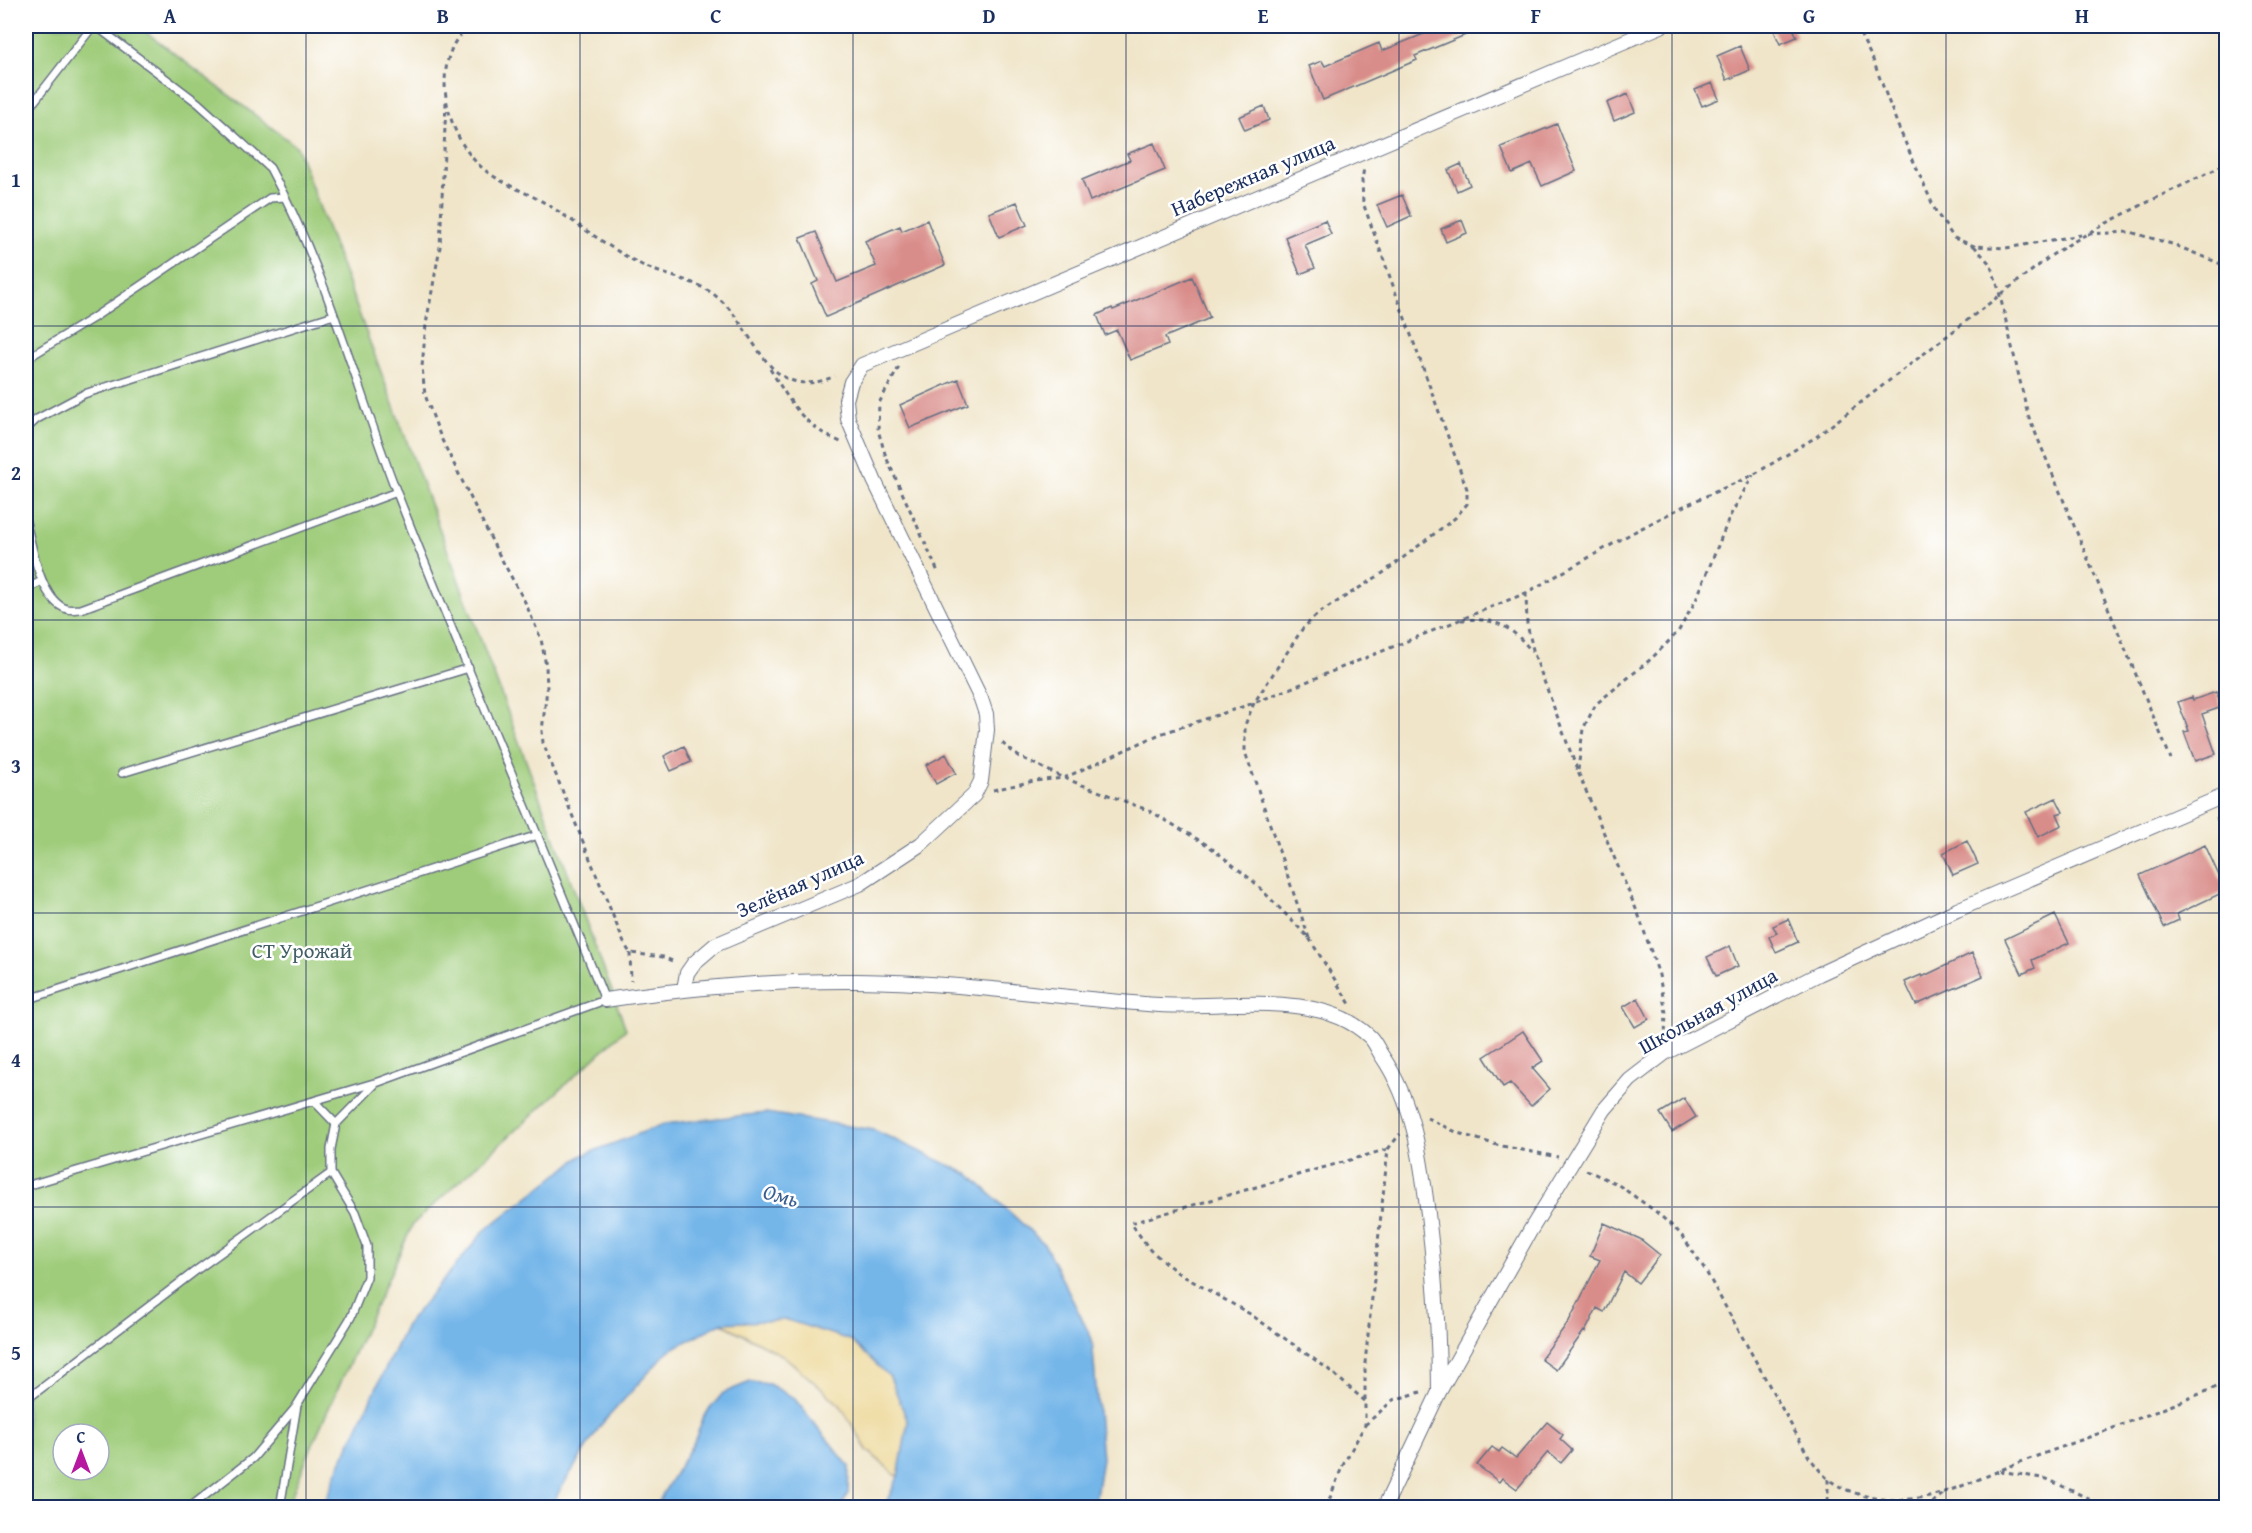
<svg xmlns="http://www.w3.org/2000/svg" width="2252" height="1533" font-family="'Gentium Book Plus',serif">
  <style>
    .green { fill: #9fcc7a; stroke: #5d7e6c; stroke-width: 1.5; fill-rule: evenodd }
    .sand { fill: #eeda9e; stroke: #84847e; stroke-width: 1.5 }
    .water { fill: #74b6e9; stroke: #4872a4; stroke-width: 1.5 }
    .building { fill: #d98d8a }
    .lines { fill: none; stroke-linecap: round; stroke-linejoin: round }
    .lane-casing { stroke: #666f83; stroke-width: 10 }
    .street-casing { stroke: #666f83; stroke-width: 16 }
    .path { stroke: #666f83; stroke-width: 3; stroke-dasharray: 4.5 4.5; stroke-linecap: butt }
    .lane { stroke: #fff; stroke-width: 7 }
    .street { stroke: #fff; stroke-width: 14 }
    .grid { fill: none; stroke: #1b2f5e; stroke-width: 1.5; stroke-opacity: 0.55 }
    .labels { text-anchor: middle; stroke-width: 5; stroke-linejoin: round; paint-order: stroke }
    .street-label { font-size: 21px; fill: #1b2f5e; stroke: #fff }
    .park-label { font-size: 21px; fill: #435e66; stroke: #fff }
    .water-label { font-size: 22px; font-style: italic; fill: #3a5e8f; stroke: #fff }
    .neatline { fill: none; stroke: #1b2f5e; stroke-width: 2 }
    .grid-label { font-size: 20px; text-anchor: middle; font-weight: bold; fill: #1b2f5e }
  </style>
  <rect width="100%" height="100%" fill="#fff"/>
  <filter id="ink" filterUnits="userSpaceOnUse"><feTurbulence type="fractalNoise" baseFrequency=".0167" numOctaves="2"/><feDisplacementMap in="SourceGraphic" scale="12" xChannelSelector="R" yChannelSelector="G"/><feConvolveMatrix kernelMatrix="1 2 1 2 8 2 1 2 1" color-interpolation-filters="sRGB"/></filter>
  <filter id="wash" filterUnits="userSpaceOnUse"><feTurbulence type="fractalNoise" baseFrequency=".008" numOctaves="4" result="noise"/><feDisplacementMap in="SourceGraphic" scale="24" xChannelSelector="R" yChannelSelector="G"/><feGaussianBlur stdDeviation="1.35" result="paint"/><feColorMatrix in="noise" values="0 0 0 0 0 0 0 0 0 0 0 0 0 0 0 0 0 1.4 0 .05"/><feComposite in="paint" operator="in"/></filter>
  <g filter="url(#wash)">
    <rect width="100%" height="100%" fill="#f0e5c9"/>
    <!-- green -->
    <path class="green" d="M26,26h112l159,121 329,882 -213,195 -100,219 -26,64h-261zM63,1434h36v36h-36z"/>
    <!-- sand -->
    <path class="sand" d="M788,1320l62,20 40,37 18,45 -10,55 -31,-27 -27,-45 -56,-49 -63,-33z"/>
    <!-- water -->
    <path class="water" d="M766,1113l108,17 96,45 75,70 47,94 10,120 -8,48h-210l14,-30 10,-55 -18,-45 -40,-37 -63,-20 -66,3 -53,28 -68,75 -42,67 -6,14h-229l13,-34 70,-148 79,-95 96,-74 83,-32z
      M750,1382l19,2 25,14 55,68 -1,29 -8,12h-185l39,-65 10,-26 19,-23z"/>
    <g id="blocks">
      <!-- building -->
      <path class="building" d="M1443,26h44l-72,30 2,4 -94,40 -14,-34 13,-5 3,5 54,-23 3,8z
        M1788,26h4l5,11 -17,7 -6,-13z
        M1740,46l10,24 -23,10 -10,-24z
        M1712,83l7,16 -17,7 -7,-16z
        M1628,94l7,18 -21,9 -7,-18z
        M1264,106l5,14 -24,10 -6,-13z
        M1557,124l19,47 -34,15 -10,-22 -20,9 -11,-26z
        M1154,143l11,27 -75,31 -8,-21 48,-20 -3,-6z
        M1461,164l9,21 -13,6 -9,-21z
        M1402,195l9,21 -24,11 -10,-22z
        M1017,202l10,23 -28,12 -10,-24z
        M927,220l18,45 -119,52 -14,-33 6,-3 -18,-43 16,-6 21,50 39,-16 -11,-25 35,-15 2,5z
        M1325,220l6,14 -26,11 10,23 -15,6 -15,-37z
        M1462,220l5,13 -21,9 -5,-13z
        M1192,277l18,41 -45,19 3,8 -38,15 -13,-30 -12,5 -8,-20 15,-7 1,2z
        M958,379l10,25 -58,24 -10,-23z
        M2216,692l6,15 -20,7 14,40 -21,7 -11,-29 5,-1 -11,-29 14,-5 1,3z
        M684,746l7,16 -20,9 -7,-15z
        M946,754l10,19 -20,11 -10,-19z
        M2056,798l7,14 -6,2 5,11 -24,12 -12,-25z
        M1967,841l11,23 -25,11 -10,-22z
        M2205,845l21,46 -49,23 2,6 -15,7 -24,-52z
        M2055,915l14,28 -37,17 3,8 -13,6 -17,-35z
        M1788,919l10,23 -22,10 -7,-15 8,-4 -4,-7z
        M1730,946l8,20 -22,10 -9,-19z
        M1972,953l11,23 -67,29 -11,-23 16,-7 1,2z
        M1638,998l11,21 -14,8 -12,-20z
        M1523,1031l20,30 -11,7 18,21 -19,17 -21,-23 -7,4 -19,-30z
        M1684,1098l12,19 -24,15 -12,-19z
        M1604,1223l36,16 20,16 -22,28 -14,-11 -20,40 -7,-4 -12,24 -1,-1 -28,39 -15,-11 28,-38 31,-61 -10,-4z
        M1547,1422l16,13 -3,4 12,11 -11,13 -13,-11 -31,37 -15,-11 -3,4 -22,-17 15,-18 7,5 3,-4 14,10z"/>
    </g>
  </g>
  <g filter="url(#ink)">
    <use href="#blocks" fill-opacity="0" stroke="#666f83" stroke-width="1.5"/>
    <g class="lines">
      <defs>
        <path id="lane" d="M96,26l102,77 72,65 15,29
          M26,112l67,-86
          M26,359l67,-41 177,-120 15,-1c47,95 74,198 112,296 67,170 140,338 208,507l-229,83 -40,41 -5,25v24l24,40 12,33v31l-16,40 -54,88 -17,103
          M26,429l11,-10 47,-25 250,-79
          M26,522c6,23 14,79 41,87 4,1 10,0 14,0l316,-117
          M26,589l16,-8
          M122,773l347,-105
          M26,1000l512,-165
          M314,1101l22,23
          M26,1186l348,-103
          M26,1400l172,-131 133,-96
          M189,1508l64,-50 43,-51"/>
        <path id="street" d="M684,989l3,-16 7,-10 21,-18 145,-61 61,-40 53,-49 7,-14 6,-51 -1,-16 -5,-15 -107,-219 -26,-61 -2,-19 5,-18 11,-17 799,-339
          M605,1000c84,-12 168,-20 252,-19 101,1 202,17 303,24 64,4 159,-17 210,32 5,5 8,13 12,19 32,47 39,103 46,158 7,59 11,118 11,177
          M1384,1508l55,-116 91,-161 74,-121 26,-30 35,-27 154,-79 138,-64 269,-115"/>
      </defs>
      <!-- lane casing -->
      <use href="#lane" class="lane-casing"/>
      <!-- street casing -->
      <use href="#street" class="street-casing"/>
      <!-- path -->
      <path class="path" d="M467,26c-5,7 -12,14 -15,22 -18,40 1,98 34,123 20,15 43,22 64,35 31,20 59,42 92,59 24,12 54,14 75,32 41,33 49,109 118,79
        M1856,26l17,34 25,66 38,86 18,26 20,8 32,2 75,-13
        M446,102l-6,145 -14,77 -4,43 3,28 16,43 55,111 29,53 16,37 5,27 1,23 -5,42 1,12 81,200 6,10 33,4 12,5
        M2088,234l42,-2 42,12 54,22
        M1974,246l16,18 7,19 31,132 143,344
        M899,367l-20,36 -1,27 8,27 53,117
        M770,369c20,32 33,58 71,73
        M1526,593l1,31 7,30 44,118 61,144 20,59 7,38 -1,23
        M1461,620c33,-3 51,6 71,32
        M1002,743l16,13 46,22 86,33 59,35 44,35 56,57 41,66
        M1578,770l5,-41 13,-25 55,-45 27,-27 18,-32 34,-84 23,-41
        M993,790l41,-9 30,-3 96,-44 94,-31 272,-110 108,-61 52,-27 67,-30 63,-38 236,-182c56,-36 116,-62 174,-91
        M2217,817l9,27
        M1309,938l-64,-186v-27l9,-22 49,-75 16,-15 64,-40 72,-55 12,-14v-15l-104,-286 -1,-23 2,-12
        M630,953l1,28
        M1427,1118l31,15 39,12 61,12
        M1586,1170l31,14 38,27 25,22 24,35 105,189c6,7 11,15 18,21 14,12 37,19 55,21 51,6 98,-22 144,-39 67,-24 134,-49 200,-77
        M1365,1401l-37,-32 -78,-55 -72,-41 -28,-23 -19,-27 257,-74
        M1365,1425l28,-25 28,-8
        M2000,1471l47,8 62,29
        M1828,1479v29
        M1326,1508l16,-41 23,-42v-62l23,-214 12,-15
        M1925,1508l18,-14"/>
      <!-- lane -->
      <use href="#lane" class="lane"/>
      <!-- street -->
      <use href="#street" class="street"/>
    </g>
  </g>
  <!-- grid -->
  <path class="grid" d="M306,26v1482M580,26v1482M853,26v1482M1126,26v1482M1399,26v1482M1672,26v1482M1946,26v1482M26,326h2200M26,620h2200M26,913h2200M26,1207h2200"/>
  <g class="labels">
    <!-- street labels -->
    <g class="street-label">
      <text transform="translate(1253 176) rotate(-23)" y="7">Набережная улица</text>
      <text transform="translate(800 884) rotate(-24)" y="7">Зелёная улица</text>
      <text transform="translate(1708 1011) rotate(-29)" y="7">Школьная улица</text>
    </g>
    <!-- park labels -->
    <g class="park-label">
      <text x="302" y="958">СТ Урожай</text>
    </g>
    <!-- water labels -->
    <g class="water-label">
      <text transform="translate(781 1195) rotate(15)" y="8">Омь</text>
    </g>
  </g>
  <!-- margin -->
  <rect width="2252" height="1533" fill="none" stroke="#fff" stroke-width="66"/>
  <!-- north arrow -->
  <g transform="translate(81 1452)"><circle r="28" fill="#ffffff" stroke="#a4acbf" stroke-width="1.5"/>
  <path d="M0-4.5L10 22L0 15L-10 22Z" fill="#b5179e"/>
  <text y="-9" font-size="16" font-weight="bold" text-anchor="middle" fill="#1b2f5e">С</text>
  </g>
  <rect x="33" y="33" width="2186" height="1467" class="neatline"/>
  <g class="grid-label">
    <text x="170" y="23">A</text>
    <text x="443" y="23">B</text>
    <text x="716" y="23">C</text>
    <text x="989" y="23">D</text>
    <text x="1263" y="23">E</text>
    <text x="1536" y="23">F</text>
    <text x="1809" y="23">G</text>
    <text x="2082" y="23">H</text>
    <text x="16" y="187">1</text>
    <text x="16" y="480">2</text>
    <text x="16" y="773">3</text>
    <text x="16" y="1067">4</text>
    <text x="16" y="1360">5</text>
  </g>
</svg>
